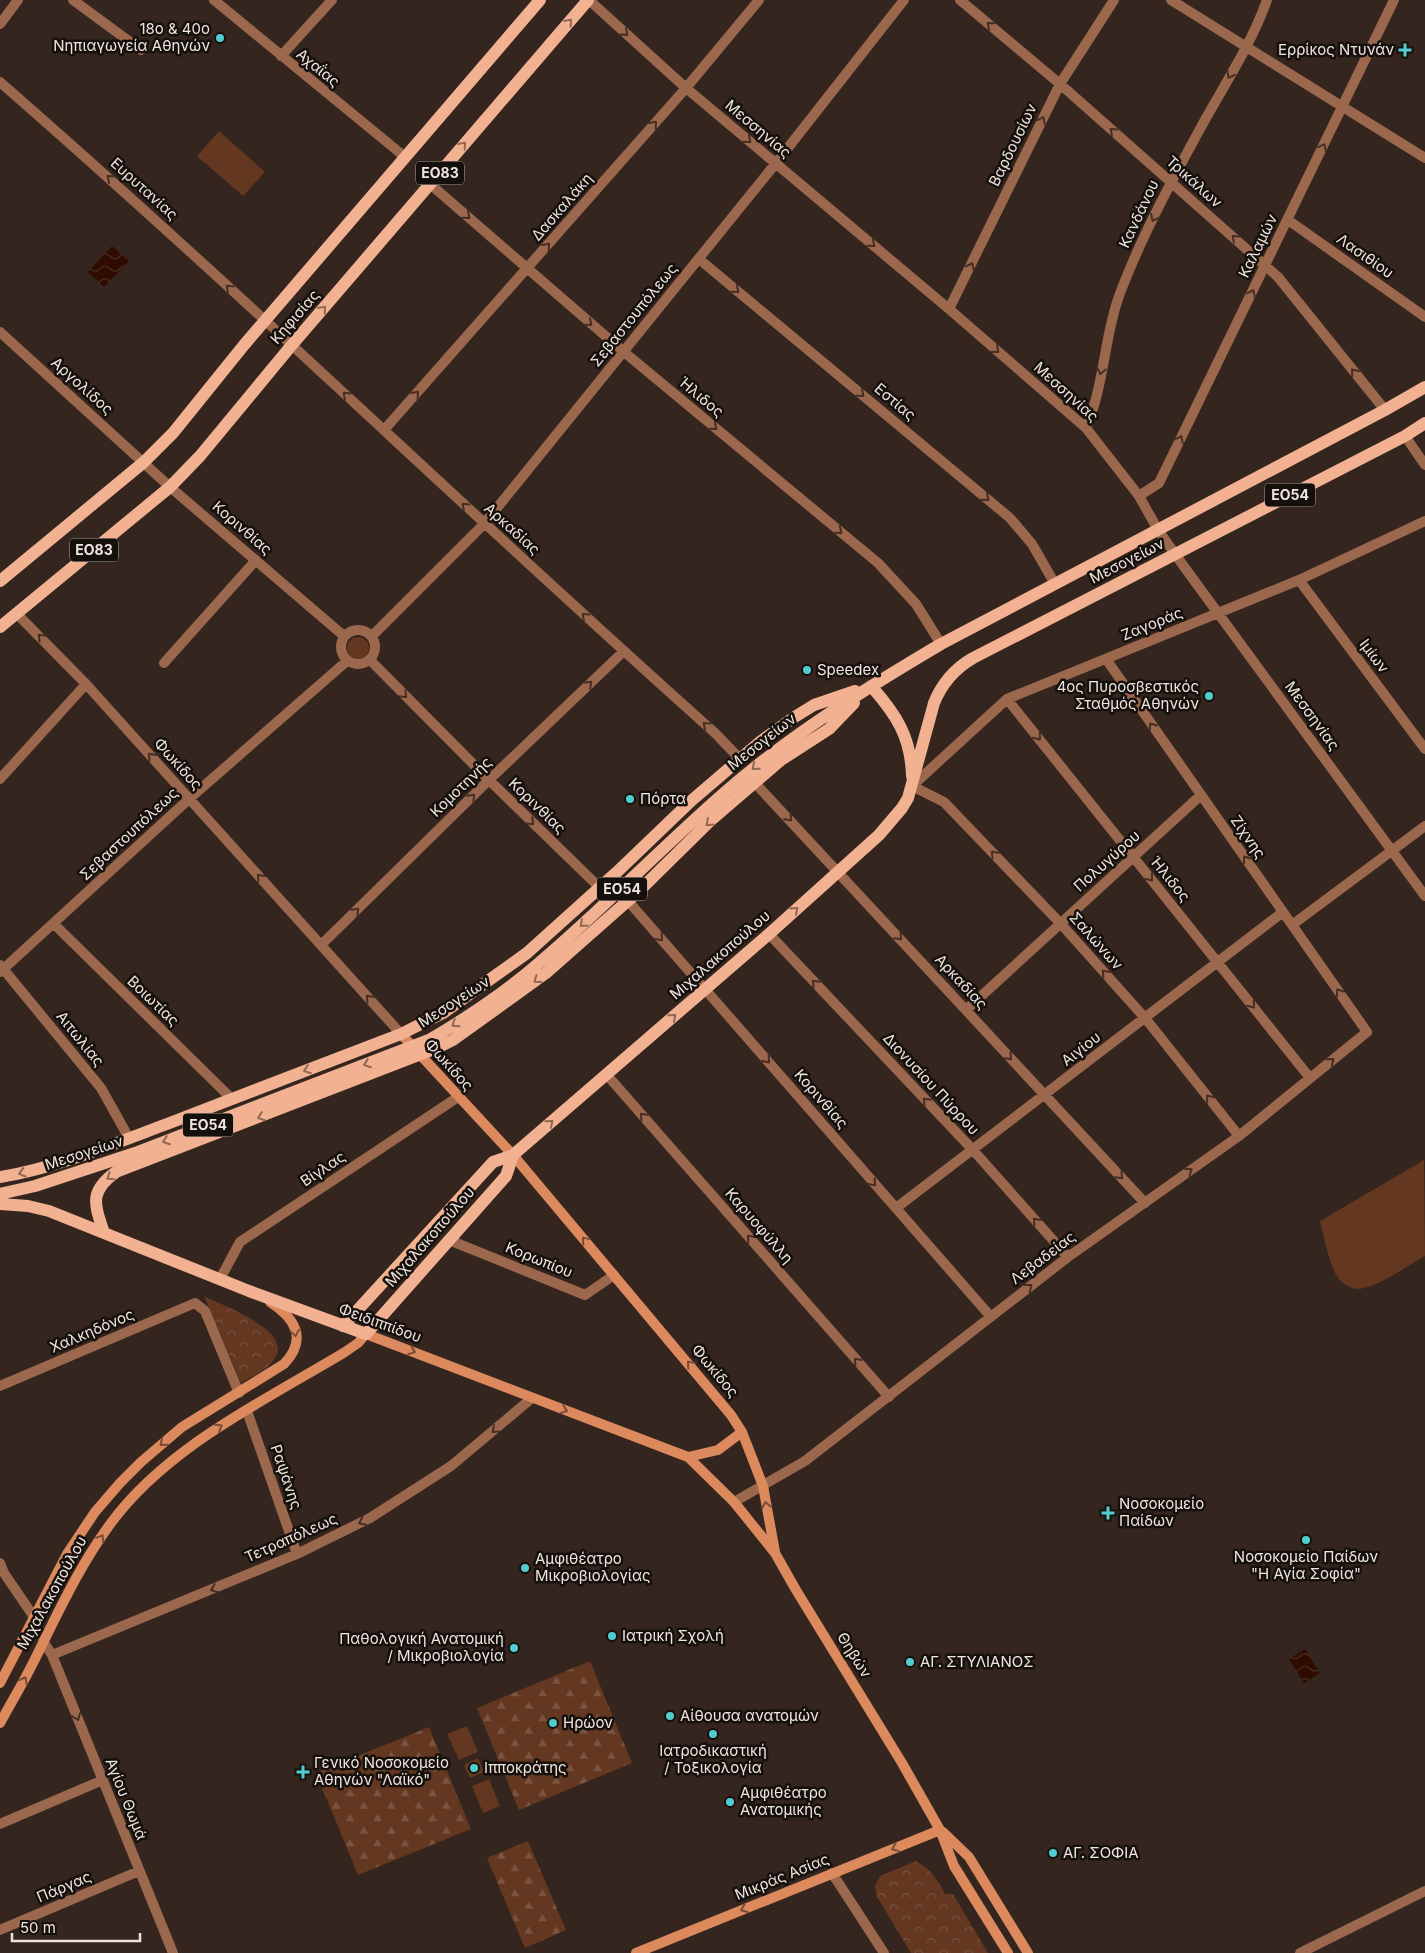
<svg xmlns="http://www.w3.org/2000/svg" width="1425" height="1953" font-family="Inter,sans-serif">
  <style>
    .grass { fill: #633720 }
    .forest { fill: url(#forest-firs) }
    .park { fill: url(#park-crowns) }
    .water { fill: url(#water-waves) }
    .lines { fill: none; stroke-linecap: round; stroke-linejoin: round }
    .street { stroke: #9b674d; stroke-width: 10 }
    .secondary { stroke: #dc895e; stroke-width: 10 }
    .primary { stroke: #f2b191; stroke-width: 12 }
    .oneway { stroke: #8f6955 }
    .oneway2 { stroke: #452e23 }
    .oneway3 { stroke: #794c35 }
    .poi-dot { fill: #52cdcf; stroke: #16100c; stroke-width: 2 }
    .labels { text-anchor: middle; stroke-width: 5; stroke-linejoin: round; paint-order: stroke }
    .shield { fill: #16100c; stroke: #aea5a0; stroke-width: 1 }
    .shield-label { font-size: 14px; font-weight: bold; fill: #efe5e0 }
    .poi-label { font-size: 15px; fill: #efe5e0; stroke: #16100c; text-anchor: start }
    .street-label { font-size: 15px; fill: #efe5e0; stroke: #16100c }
  </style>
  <defs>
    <pattern id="forest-firs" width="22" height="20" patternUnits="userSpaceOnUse" patternTransform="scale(1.25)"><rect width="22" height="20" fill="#633720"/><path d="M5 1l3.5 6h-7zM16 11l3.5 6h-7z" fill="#7a5440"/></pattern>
    <pattern id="park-crowns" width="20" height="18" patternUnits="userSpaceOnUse" patternTransform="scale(1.25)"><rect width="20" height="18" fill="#633720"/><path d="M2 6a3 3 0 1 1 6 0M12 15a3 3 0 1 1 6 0" fill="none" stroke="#7a5440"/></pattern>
    <pattern id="water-waves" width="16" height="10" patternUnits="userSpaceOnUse" patternTransform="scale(1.25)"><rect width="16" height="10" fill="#2f0b00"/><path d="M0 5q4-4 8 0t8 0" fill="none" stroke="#4d2e25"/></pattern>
  </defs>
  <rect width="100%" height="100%" fill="#34251e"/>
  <!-- grass -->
  <path class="grass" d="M219,131l46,41 -22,24 -46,-40z
    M347 648a11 11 0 1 1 22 0a11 11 0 1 1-22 0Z
    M1424,1160l1,96c-17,9 -50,34 -69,33 -6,-1 -13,-5 -17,-10 -10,-12 -15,-43 -19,-58z
    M467,1726l11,26 -19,8 -12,-26z
    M478,1758l6,14 -14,6 -6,-13z
    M489,1779l11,27 -17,7 -11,-27z"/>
  <!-- forest -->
  <path class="forest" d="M590,1661l42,102 -113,47 -42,-102z
    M429,1727l42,102 -113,46 -42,-102z
    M528,1841l38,89 -41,18 -38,-90z"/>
  <!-- park -->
  <path class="park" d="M204,1296c19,10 89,34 71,62 -7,12 -23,18 -34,25z
    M916,1861c15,8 22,19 29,33h8l35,59h-77l-34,-56 -2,-11 5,-10z"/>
  <!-- water -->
  <path class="water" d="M112,246l17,15 -25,26 -16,-15z
    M1305,1649l15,24 -16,10 -15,-24z"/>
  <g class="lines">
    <!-- street -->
    <path class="street" d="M73,0l68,50
      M214,0l191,157
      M589,0l97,88 263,221 137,119 53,68 19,34 27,38 240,328
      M960,0l100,84 218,193 107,133
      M1171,0l254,158
      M0,24l18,-24
      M281,56l51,-56
      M0,82c243,212 475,437 715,651l25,26
      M430,184l194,168 254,211 38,41 25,40
      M1288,220l137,97
      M699,259l311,259 22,26 23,40
      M949,309l111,-225 54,-84
      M0,332l170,155 174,149
      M1086,428c19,-44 18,-95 36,-140 23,-59 54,-115 84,-170 22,-39 46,-76 61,-118
      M384,430l302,-342 73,-88
      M1405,436l20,29
      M1139,496l20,-13 235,-483
      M1299,580l126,169
      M17,614l69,70 315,350
      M341 647a17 17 0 1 1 34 0a17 17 0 1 1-34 0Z
      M372,636l112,-112 292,-361 128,-163
      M370,660l119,120 111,108
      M164,663l92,-103
      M1007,699l303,379
      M0,779l86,-95
      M755,783l390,420
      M628,901l363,416
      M54,924l178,175
      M1292,925l133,-99
      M769,934l204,216 95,107
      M321,945l168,-165 135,-129
      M0,965l101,123 28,50
      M0,972l189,-173 158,-138
      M966,1010l235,-215
      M607,1075l282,322
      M1239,1136l-94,-118 -84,-94 -117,-122 -32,-16 95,-87 292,-119 126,-59
      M896,1208l387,-296
      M449,1240l136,55 29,-20
      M220,1279l20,-37 218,-145
      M0,1386l195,-83 10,8 34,82
      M247,1411l50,143
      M734,1502l71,-41 263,-204 171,-121 128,-104 -261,-373
      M0,1563l4,10 30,44
      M43,1641l9,14 121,298
      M52,1655l245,-101 73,-36 81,-52 81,-68
      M0,1824l103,-44
      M832,1873l52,80
      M0,1930l139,-59
      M1300,1953l125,-62"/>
    <!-- secondary -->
    <path class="secondary" d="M401,1034l112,121 218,260 11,17 21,54 12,66
      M688,1457l30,-7 24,-18
      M0,1683l67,-129 28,-42 25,-29 21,-21 41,-35 102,-63c24,-25 11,-46 -14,-62
      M0,1723c11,-20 23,-40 33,-60 24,-48 46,-97 78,-140 57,-77 153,-122 234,-171l13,-9 8,-9 322,123 46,45 41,51 21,37 106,173 38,67 14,36 54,87
      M943,1832l26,25 59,96
      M636,1953l304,-123"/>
    <!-- primary -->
    <path class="primary" d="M0,581l144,-119 29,-29 71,-88 296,-345
      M0,627l170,-140 30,-31 91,-110 297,-346
      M871,686c25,28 40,51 41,90
      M0,1177c53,-8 116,-34 167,-53 78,-30 156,-60 234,-90l42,-21 84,-60 90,-81 74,-71 70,-60 32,-23 21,-13 41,-14
      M0,1194l35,-8 100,-33 296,-114c37,-22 75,-47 108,-76 64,-54 121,-114 184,-169 67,-59 142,-105 218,-150l444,-234 40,-23
      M0,1204l28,2 21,5 200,80 117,43 140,-158 7,-21 256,-221 110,-99 23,-27 6,-10 26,-95c8,-20 20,-34 39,-45l432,-222 20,-13
      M104,1233c-9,-28 -16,-41 12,-61l321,-124 16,-8 93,-67 93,-82 71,-70 71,-61 48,-31 25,-26
      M343,1326l150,-164 20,-7"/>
  </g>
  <!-- one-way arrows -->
  <defs><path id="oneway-chevron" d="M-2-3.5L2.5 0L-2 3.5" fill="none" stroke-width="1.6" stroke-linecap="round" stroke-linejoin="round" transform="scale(1.25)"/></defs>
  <g class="oneway">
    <use href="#oneway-chevron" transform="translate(569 22) rotate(-49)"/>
    <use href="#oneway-chevron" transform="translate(463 145) rotate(-49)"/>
    <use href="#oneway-chevron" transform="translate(323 309) rotate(-49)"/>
    <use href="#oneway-chevron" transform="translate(755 767) rotate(140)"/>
    <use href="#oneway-chevron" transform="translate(709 823) rotate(137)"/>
    <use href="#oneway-chevron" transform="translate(795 910) rotate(-42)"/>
    <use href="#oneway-chevron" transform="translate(583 924) rotate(138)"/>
    <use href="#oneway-chevron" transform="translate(537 980) rotate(144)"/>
    <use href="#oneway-chevron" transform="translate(673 1017) rotate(-41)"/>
    <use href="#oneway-chevron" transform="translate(455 1024) rotate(147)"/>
    <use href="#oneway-chevron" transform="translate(367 1064) rotate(159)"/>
    <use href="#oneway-chevron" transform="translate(307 1070) rotate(159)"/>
    <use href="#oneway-chevron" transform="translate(261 1117) rotate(159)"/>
    <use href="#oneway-chevron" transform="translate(550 1123) rotate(-40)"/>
    <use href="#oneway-chevron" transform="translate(166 1141) rotate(159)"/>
    <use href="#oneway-chevron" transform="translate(22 1173) rotate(164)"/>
    <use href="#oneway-chevron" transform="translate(110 1177) rotate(145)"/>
  </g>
  <g class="oneway2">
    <use href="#oneway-chevron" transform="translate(990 25) rotate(-140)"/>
    <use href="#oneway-chevron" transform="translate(625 33) rotate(42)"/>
    <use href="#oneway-chevron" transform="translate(1230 75) rotate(119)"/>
    <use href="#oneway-chevron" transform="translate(1042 120) rotate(-64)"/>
    <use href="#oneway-chevron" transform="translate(654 124) rotate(-49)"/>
    <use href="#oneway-chevron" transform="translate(1113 131) rotate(-138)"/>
    <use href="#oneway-chevron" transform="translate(748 140) rotate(40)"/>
    <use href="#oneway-chevron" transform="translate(1323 147) rotate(-64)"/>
    <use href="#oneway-chevron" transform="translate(110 178) rotate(-139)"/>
    <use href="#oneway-chevron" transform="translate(467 216) rotate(41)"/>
    <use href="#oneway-chevron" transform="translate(1154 218) rotate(115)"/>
    <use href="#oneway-chevron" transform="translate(1235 238) rotate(-138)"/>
    <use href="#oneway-chevron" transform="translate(872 244) rotate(40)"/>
    <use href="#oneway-chevron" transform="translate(547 246) rotate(-49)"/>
    <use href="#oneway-chevron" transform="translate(971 266) rotate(-63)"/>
    <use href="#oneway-chevron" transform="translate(229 288) rotate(-137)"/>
    <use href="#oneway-chevron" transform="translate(736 290) rotate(40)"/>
    <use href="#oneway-chevron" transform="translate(1252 293) rotate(-64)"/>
    <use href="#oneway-chevron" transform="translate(589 323) rotate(40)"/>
    <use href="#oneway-chevron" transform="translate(996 350) rotate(41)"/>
    <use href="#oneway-chevron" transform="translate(1101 371) rotate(102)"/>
    <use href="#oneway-chevron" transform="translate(1354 372) rotate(-129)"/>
    <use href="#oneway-chevron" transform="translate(416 394) rotate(-48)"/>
    <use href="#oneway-chevron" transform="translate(861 394) rotate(40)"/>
    <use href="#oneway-chevron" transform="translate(346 395) rotate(-137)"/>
    <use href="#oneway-chevron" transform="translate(714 427) rotate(40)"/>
    <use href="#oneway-chevron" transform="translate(1180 439) rotate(-64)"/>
    <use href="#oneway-chevron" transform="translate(986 498) rotate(40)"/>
    <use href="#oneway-chevron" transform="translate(465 506) rotate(-137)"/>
    <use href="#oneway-chevron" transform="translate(839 531) rotate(40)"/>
    <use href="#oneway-chevron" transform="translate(585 616) rotate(-138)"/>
    <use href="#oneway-chevron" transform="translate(41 637) rotate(-134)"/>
    <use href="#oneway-chevron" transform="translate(589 684) rotate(-44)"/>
    <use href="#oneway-chevron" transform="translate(404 695) rotate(45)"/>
    <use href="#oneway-chevron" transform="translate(706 725) rotate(-138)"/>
    <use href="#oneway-chevron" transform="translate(1152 726) rotate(-125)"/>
    <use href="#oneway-chevron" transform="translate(1038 737) rotate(51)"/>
    <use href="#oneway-chevron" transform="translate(151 756) rotate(-132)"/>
    <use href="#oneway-chevron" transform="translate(472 797) rotate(-45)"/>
    <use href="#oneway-chevron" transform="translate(789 818) rotate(47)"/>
    <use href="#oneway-chevron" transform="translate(531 822) rotate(44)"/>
    <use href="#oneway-chevron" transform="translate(994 854) rotate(-134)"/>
    <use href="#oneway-chevron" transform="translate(1246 859) rotate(-125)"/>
    <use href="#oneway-chevron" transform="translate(260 877) rotate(-132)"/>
    <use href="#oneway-chevron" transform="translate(1150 878) rotate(51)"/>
    <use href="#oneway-chevron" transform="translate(356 911) rotate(-45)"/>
    <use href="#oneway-chevron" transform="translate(899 937) rotate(47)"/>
    <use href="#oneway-chevron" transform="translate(660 938) rotate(49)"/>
    <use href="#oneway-chevron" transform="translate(1105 973) rotate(-131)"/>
    <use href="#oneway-chevron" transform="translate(815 983) rotate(-133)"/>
    <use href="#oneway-chevron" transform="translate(1339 992) rotate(-125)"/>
    <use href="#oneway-chevron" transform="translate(369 998) rotate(-132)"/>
    <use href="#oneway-chevron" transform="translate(1252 1005) rotate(51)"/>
    <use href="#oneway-chevron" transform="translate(1009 1057) rotate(47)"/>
    <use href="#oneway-chevron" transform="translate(767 1060) rotate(49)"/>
    <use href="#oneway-chevron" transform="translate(1331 1061) rotate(-39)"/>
    <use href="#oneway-chevron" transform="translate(1209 1098) rotate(-129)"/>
    <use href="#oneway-chevron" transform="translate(926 1101) rotate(-133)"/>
    <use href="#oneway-chevron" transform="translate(643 1116) rotate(-131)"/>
    <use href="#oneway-chevron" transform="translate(1189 1171) rotate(-35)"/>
    <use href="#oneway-chevron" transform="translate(1120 1176) rotate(47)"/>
    <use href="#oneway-chevron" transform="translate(873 1183) rotate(49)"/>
    <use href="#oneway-chevron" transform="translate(1036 1221) rotate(-132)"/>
    <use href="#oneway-chevron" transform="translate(750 1238) rotate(-131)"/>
    <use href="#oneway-chevron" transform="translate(1029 1287) rotate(-38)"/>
    <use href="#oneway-chevron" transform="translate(857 1361) rotate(-131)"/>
    <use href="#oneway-chevron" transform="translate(495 1430) rotate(138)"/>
    <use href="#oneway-chevron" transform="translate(362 1522) rotate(154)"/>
    <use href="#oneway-chevron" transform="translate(214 1589) rotate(158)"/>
    <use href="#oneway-chevron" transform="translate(77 1717) rotate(68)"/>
  </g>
  <g class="oneway3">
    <use href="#oneway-chevron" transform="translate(585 1240) rotate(-130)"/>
    <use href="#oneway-chevron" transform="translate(295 1333) rotate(82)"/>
    <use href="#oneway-chevron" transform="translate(412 1351) rotate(21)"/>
    <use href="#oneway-chevron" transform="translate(690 1364) rotate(-130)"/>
    <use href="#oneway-chevron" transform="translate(564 1410) rotate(21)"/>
    <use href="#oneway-chevron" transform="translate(219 1427) rotate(-31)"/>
    <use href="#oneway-chevron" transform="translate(163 1443) rotate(140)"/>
    <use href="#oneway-chevron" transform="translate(766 1505) rotate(-100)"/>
    <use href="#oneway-chevron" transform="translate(101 1538) rotate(-57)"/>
    <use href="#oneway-chevron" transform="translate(24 1680) rotate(-61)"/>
    <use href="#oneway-chevron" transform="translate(895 1848) rotate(158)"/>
    <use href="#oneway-chevron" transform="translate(744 1909) rotate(158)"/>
  </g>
  <!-- markers -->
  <g class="poi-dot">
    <circle cx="220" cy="38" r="5"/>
    <path d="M1402.5 42.5h5v5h5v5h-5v5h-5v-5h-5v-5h5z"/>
    <circle cx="807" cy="670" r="5"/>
    <circle cx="1209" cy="696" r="5"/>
    <circle cx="630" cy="799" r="5"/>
    <path d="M1105.5 1505.5h5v5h5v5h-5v5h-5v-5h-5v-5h5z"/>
    <circle cx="1306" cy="1540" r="5"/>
    <circle cx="525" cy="1568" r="5"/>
    <circle cx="612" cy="1636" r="5"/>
    <circle cx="514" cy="1648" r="5"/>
    <circle cx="910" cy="1662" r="5"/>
    <circle cx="670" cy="1716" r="5"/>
    <circle cx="553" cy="1723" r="5"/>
    <circle cx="713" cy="1734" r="5"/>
    <circle cx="474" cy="1768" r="5"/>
    <path d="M300.5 1764.5h5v5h5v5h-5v5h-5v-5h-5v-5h5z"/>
    <circle cx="730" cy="1802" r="5"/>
    <circle cx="1053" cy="1853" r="5"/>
  </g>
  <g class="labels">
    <!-- shield labels -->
    <g class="shield">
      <rect x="416" y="161.5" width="48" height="23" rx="4"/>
      <rect x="1265" y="483.5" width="50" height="23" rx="4"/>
      <rect x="70" y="538.5" width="48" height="23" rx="4"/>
      <rect x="597" y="877.5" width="50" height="23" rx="4"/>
      <rect x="183" y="1113.5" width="50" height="23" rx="4"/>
    </g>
    <g class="shield-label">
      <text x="440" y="178">ΕΟ83</text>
      <text x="1290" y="500">ΕΟ54</text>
      <text x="94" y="555">ΕΟ83</text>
      <text x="622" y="894">ΕΟ54</text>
      <text x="208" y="1130">ΕΟ54</text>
    </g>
    <!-- poi labels -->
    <g class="poi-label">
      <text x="210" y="34" text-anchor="end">18ο &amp; 40ο<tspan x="210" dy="17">Νηπιαγωγεία Αθηνών</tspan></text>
      <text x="1394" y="55" text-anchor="end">Ερρίκος Ντυνάν</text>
      <text x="817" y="675">Speedex</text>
      <text x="1199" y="692" text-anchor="end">4ος Πυροσβεστικός<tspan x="1199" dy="17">Σταθμός Αθηνών</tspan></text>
      <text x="640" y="804">Πόρτα</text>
      <text x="1119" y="1509">Νοσοκομείο<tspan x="1119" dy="17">Παίδων</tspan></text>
      <text x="1306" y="1562" text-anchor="middle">Νοσοκομείο Παίδων<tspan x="1306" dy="17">"Η Αγία Σοφία"</tspan></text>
      <text x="535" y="1564">Αμφιθέατρο<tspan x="535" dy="17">Μικροβιολογίας</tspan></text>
      <text x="622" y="1641">Ιατρική Σχολή</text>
      <text x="504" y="1644" text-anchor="end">Παθολογική Ανατομική<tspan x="504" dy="17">/ Μικροβιολογία</tspan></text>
      <text x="920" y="1667">ΑΓ. ΣΤΥΛΙΑΝΟΣ</text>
      <text x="680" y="1721">Αίθουσα ανατομών</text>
      <text x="563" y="1728">Ηρώον</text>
      <text x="713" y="1756" text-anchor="middle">Ιατροδικαστική<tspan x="713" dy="17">/ Τοξικολογία</tspan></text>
      <text x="314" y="1768">Γενικό Νοσοκομείο<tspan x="314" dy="17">Αθηνών "Λαϊκό"</tspan></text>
      <text x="484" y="1773">Ιπποκράτης</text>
      <text x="740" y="1798">Αμφιθέατρο<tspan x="740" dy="17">Ανατομικής</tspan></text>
      <text x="1063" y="1858">ΑΓ. ΣΟΦΙΑ</text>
    </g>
    <!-- street labels -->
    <g class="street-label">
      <text transform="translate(318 68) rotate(39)" y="5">Αχαΐας</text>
      <text transform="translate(758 129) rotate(40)" y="5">Μεσσηνίας</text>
      <text transform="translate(1013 145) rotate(-64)" y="5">Βαρδουσίων</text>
      <text transform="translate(1194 182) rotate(42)" y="5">Τρικάλων</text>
      <text transform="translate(144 189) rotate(42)" y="5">Ευρυτανίας</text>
      <text transform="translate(562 207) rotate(-49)" y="5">Δασκαλάκη</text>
      <text transform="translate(1139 214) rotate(-65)" y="5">Κανδάνου</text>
      <text transform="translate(1258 246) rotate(-64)" y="5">Καλαμών</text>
      <text transform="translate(1365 256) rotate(35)" y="5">Λασιθίου</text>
      <text transform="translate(634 315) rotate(-51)" y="5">Σεβαστουπόλεως</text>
      <text transform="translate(295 317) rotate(-49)" y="5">Κηφισίας</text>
      <text transform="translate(82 386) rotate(42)" y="5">Αργολίδος</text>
      <text transform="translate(1066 392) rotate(42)" y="5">Μεσσηνίας</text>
      <text transform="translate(701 397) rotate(40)" y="5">Ήλιδος</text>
      <text transform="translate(895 402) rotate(40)" y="5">Εστίας</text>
      <text transform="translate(242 528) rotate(41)" y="5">Κορινθίας</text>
      <text transform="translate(512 529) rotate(42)" y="5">Αρκαδίας</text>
      <text transform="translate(1127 561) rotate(-27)" y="5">Μεσογείων</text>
      <text transform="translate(1152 624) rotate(-22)" y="5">Ζαγοράς</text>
      <text transform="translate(1374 656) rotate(53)" y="5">Ιμίων</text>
      <text transform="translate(1312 716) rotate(54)" y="5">Μεσσηνίας</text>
      <text transform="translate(762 742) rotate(-38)" y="5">Μεσογείων</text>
      <text transform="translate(178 764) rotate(48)" y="5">Φωκίδος</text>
      <text transform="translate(461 787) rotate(-44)" y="5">Κομοτηνής</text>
      <text transform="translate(537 806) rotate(44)" y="5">Κορινθίας</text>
      <text transform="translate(129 834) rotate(-43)" y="5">Σεβαστουπόλεως</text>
      <text transform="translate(1248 837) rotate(55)" y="5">Ζίχνης</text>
      <text transform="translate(1107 861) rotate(-42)" y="5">Πολυγύρου</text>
      <text transform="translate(1170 879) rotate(51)" y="5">Ήλιδος</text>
      <text transform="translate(1096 941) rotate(48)" y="5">Σαλώνων</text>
      <text transform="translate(720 955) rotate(-41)" y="5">Μιχαλακοπούλου</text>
      <text transform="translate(961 982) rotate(47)" y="5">Αρκαδίας</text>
      <text transform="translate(153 1001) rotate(44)" y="5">Βοιωτίας</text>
      <text transform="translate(454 1002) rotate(-33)" y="5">Μεσογείων</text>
      <text transform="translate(80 1039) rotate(51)" y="5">Αιτωλίας</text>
      <text transform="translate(1081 1049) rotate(-38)" y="5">Αιγίου</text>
      <text transform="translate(449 1065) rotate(48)" y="5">Φωκίδος</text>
      <text transform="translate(931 1084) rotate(47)" y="5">Διονυσίου Πύρρου</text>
      <text transform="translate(821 1099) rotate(49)" y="5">Κορινθίας</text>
      <text transform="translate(84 1153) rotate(-18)" y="5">Μεσογείων</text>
      <text transform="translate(323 1169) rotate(-34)" y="5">Βίγλας</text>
      <text transform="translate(759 1226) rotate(49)" y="5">Καρυοφύλλη</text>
      <text transform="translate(430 1237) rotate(-49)" y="5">Μιχαλακοπούλου</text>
      <text transform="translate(1043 1258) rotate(-37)" y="5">Λεβαδείας</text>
      <text transform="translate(539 1260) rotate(22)" y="5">Κορωπίου</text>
      <text transform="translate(380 1323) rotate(20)" y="5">Φειδιππίδου</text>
      <text transform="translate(92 1331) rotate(-23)" y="5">Χαλκηδόνος</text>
      <text transform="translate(715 1371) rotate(50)" y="5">Φωκίδος</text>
      <text transform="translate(286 1477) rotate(71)" y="5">Ραψάνης</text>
      <text transform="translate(291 1538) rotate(-24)" y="5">Τετραπόλεως</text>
      <text transform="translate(52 1593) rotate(-61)" y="5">Μιχαλακοπούλου</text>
      <text transform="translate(854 1655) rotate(58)" y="5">Θηβών</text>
      <text transform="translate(126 1799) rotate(68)" y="5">Αγίου Θωμά</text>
      <text transform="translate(782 1877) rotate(-22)" y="5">Μικράς Ασίας</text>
      <text transform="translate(64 1887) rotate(-23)" y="5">Πάργας</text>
    </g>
  </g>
  <!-- scale -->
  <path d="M12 1933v8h128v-8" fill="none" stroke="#efe5e0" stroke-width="2.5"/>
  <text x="20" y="1933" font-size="15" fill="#efe5e0" stroke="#16100c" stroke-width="4" paint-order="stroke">50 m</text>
</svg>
